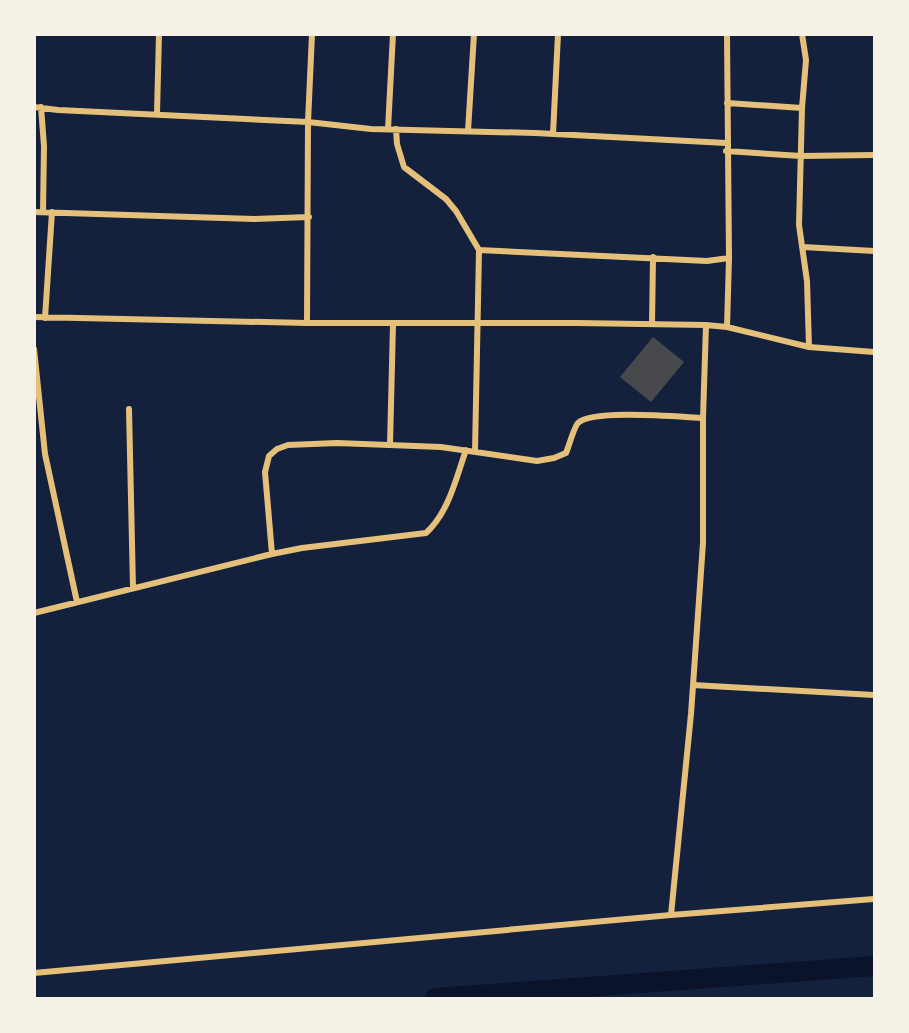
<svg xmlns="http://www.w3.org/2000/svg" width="909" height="1033" font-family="Poppins,sans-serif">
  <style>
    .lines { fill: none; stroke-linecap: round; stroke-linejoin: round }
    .canal { stroke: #0b132b; stroke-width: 20 }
    .building { fill: #48494c }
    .minor { stroke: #e5c07b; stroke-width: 6 }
  </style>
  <rect width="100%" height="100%" fill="#14213d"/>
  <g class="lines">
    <!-- canal -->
    <path class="canal" d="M435,998l439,-32"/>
  </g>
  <!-- building -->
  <path class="building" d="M653,337l31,25 -33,40 -31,-25z"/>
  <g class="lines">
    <!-- minor -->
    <path class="minor" d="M727,34l2,224 -2,69
      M802,34l4,26 -4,48 -3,117 8,56 2,66
      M727,103l75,5
      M34,107l24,3 250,12 63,7 164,4 191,10
      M41,107l3,39 -1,66
      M157,113l2,-79
      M388,129l5,-95
      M396,129l1,15 7,23 42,32 10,12 23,39 -4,202
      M468,131l6,-97
      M553,134l5,-100
      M726,151l75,5 73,-1
      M34,212l220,7 55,-2
      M803,247l71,4
      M479,250l228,11 22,-3
      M34,317l273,6h270l129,2 21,2 82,20 65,5
      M45,318l7,-106
      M307,323l1,-201 4,-88
      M652,324l1,-67
      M34,349l11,105 32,148
      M129,409l4,179
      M390,445l3,-121
      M272,554l-7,-82 4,-16 8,-7 11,-4 49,-2 104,4 96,14 17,-3 12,-5c3,-7 8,-26 12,-30 14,-14 102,-6 125,-5
      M34,613l238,-59 30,-6 124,-15c23,-21 30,-55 40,-83
      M693,685l181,10
      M671,915l20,-201 12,-171v-125l3,-93
      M34,973l637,-58 203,-16"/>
  </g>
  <!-- border -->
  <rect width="909" height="1033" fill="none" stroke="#f6f1e7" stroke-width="72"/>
</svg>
